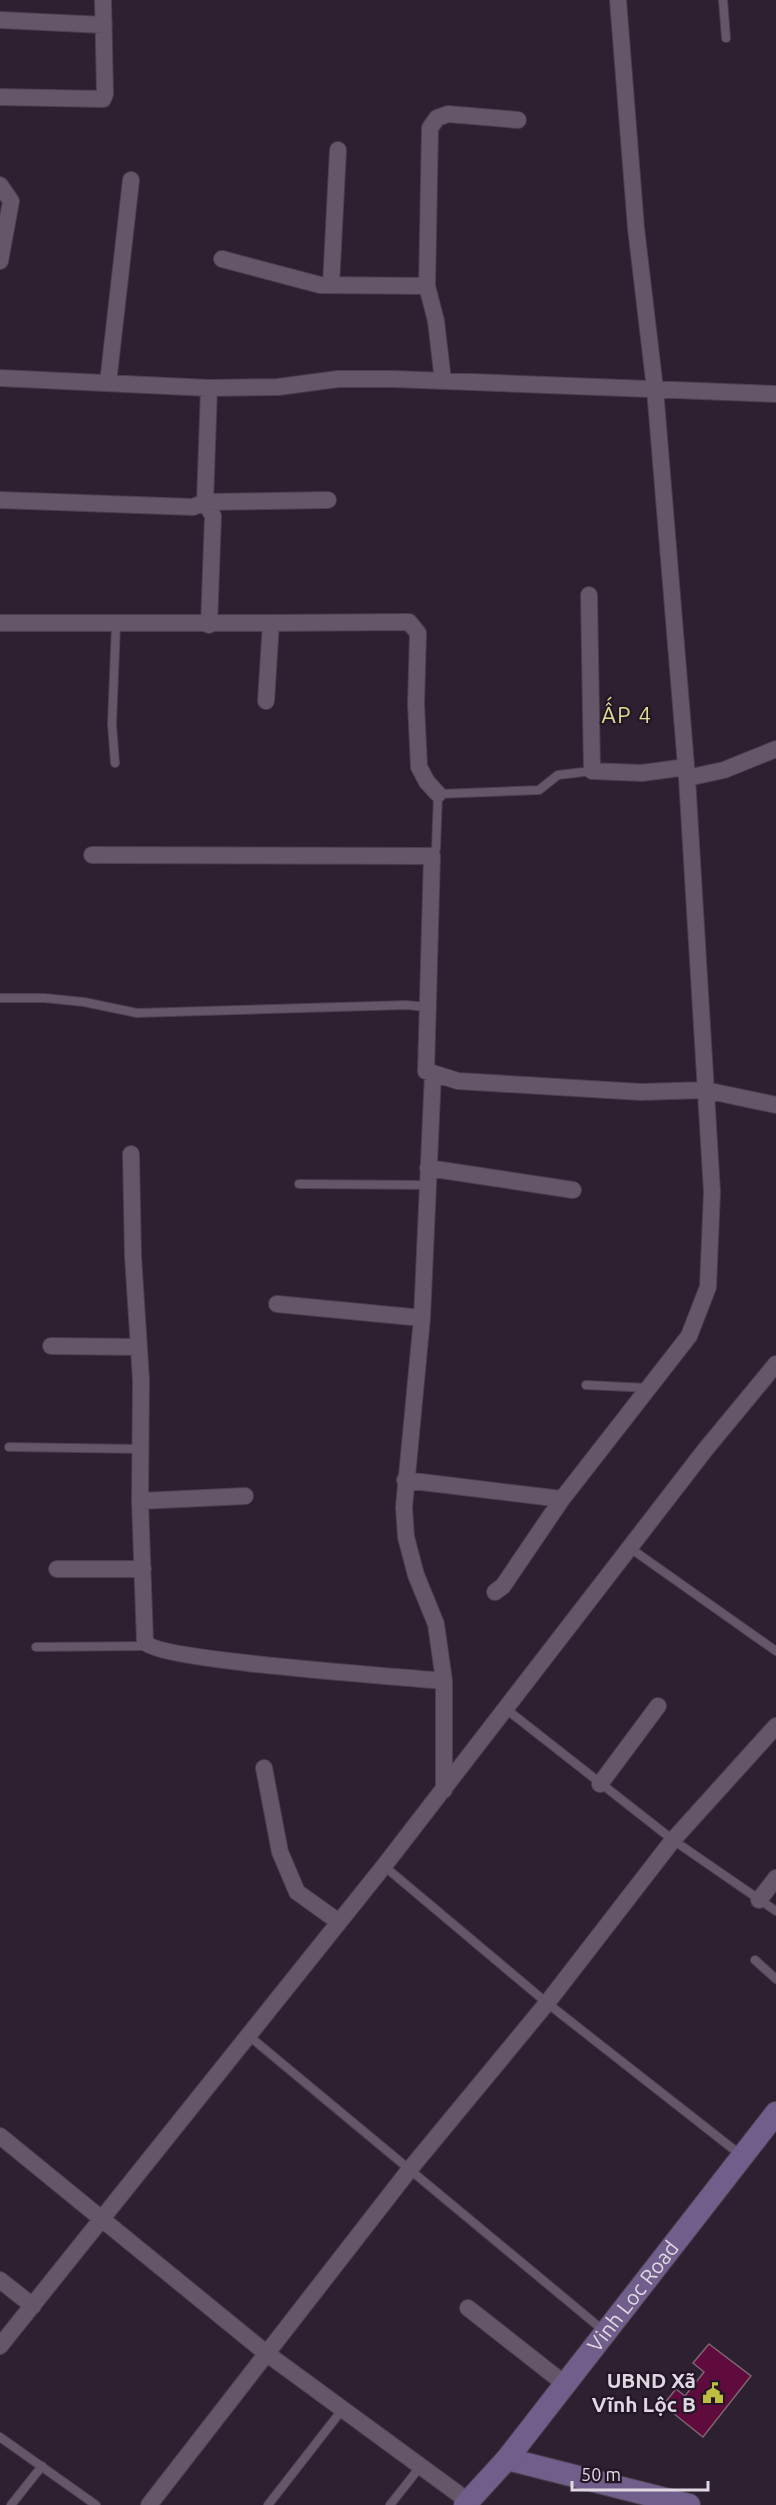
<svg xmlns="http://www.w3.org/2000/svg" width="776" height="2505" font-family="Ubuntu,sans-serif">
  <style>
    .building { fill: #600b3d; stroke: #7e6670; stroke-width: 1.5 }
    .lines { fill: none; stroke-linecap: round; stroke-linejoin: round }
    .lane-casing { stroke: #4a3f4d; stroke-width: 10 }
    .street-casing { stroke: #4a3f4d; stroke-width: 18 }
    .secondary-casing { stroke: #4a3f4d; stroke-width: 24 }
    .lane { stroke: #665669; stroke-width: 8 }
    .street { stroke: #665669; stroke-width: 16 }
    .secondary { stroke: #705e8b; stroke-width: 22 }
    .labels { text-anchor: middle; stroke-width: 4.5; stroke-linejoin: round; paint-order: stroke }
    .street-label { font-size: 21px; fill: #e0d7e2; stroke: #231626 }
    .poi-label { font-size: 21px; font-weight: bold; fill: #e0d7e2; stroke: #231626; text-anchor: end }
    .neighbourhood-label { font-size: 22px; letter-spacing: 1.5px; fill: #dee091; stroke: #231626 }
  </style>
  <rect width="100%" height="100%" fill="#2d2030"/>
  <!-- building -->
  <path class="building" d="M709,2344l42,32 -48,61 -40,-32 13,-16 9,7 19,-24 -11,-9z"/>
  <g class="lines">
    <defs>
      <path id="lane" d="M723,0l3,38
        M115,763l-3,-39 4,-99
        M432,856l4,-7 2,-55 101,-4 19,-15 34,-4
        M0,998h44l40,4 53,11 269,-8 22,2
        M299,1184l128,1
        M586,1385l62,3
        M9,1447l131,2
        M630,1548l146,103
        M36,1647l111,-1
        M506,1709l167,131 103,71
        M384,1866l163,137 195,153
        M755,1960l21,19
        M249,2036l355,295
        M0,2437l96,68
        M11,2505l31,-39
        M268,2505l74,-95
        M390,2505l30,-38"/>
      <path id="street" d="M0,20l104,5
        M0,97l103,2 2,-5 -2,-94
        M0,185l11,16 -11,60
        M222,259l98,26 107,1
        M331,285l7,-135
        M0,378l209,10 69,-1 60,-8h56l382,15
        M443,381l-7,-60 -9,-35 3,-158 7,-10 11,-4 70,6
        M108,383l23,-203
        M0,500l193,7 12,-5 4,-114
        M589,595l3,176 50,2 44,-6
        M0,623h271l-5,78
        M271,623l138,-1 9,11 -2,71 3,63 8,15 11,12
        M209,625l4,-109 -8,-14 123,-2
        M687,778l37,-8 52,-21
        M92,855l340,1 -6,215 32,10 183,11 64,-2 71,15
        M433,1073l-11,245 -18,189 2,30 10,38 20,49 8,57v109
        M131,1154l2,102 8,124 -1,121 5,141c14,19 260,35 299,39
        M428,1168l145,22
        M277,1304l145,14
        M51,1346l88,1
        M405,1480l157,19
        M140,1501l105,-5
        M57,1569h86
        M495,1592l8,-6 59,-87 127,-163 19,-49 4,-95 -25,-414 -32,-389 -19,-161 -18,-228
        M264,1768l16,84 17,40 42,30
        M600,1784l58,-78
        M759,1900l17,-22
        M0,2136l266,217 202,148
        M0,2280l33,26
        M468,2308l98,77
        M0,2346l384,-480 321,-416 71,-86
        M149,2505l261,-336 137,-166 126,-163 103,-114"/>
      <g id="secondary">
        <path d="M507,2459l182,46"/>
        <path id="s1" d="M465,2505l42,-46 269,-346"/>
      </g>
    </defs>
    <!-- lane casing -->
    <use href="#lane" class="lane-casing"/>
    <!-- street casing -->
    <use href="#street" class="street-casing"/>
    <!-- secondary casing -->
    <use href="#secondary" class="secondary-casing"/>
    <!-- lane -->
    <use href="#lane" class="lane"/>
    <!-- street -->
    <use href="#street" class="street"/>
    <!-- secondary -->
    <use href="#secondary" class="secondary"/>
  </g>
  <!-- icons -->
  <defs>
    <symbol id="civic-bare" viewBox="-9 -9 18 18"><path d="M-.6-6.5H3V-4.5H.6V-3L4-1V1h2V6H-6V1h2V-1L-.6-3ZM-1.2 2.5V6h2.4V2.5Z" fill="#bebf42" stroke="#231626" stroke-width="2.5" paint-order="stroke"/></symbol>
  </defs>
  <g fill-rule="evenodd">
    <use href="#civic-bare" x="698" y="2378" width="30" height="30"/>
  </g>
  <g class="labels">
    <!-- street labels -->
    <g class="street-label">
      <text dy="7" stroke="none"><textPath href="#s1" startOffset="268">Vinh Loc Road</textPath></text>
    </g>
    <!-- poi labels -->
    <g class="poi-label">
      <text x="696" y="2388">UBND Xã<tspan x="696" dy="24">Vĩnh Lộc B</tspan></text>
    </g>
    <!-- neighbourhood labels -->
    <g class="neighbourhood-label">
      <text x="627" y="723">ẤP 4</text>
    </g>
  </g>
  <!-- scale -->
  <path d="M572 2481v9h136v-9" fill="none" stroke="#e0d7e2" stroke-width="3"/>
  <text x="581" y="2481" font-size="18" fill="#e0d7e2" stroke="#231626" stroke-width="4.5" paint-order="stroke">50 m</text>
</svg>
